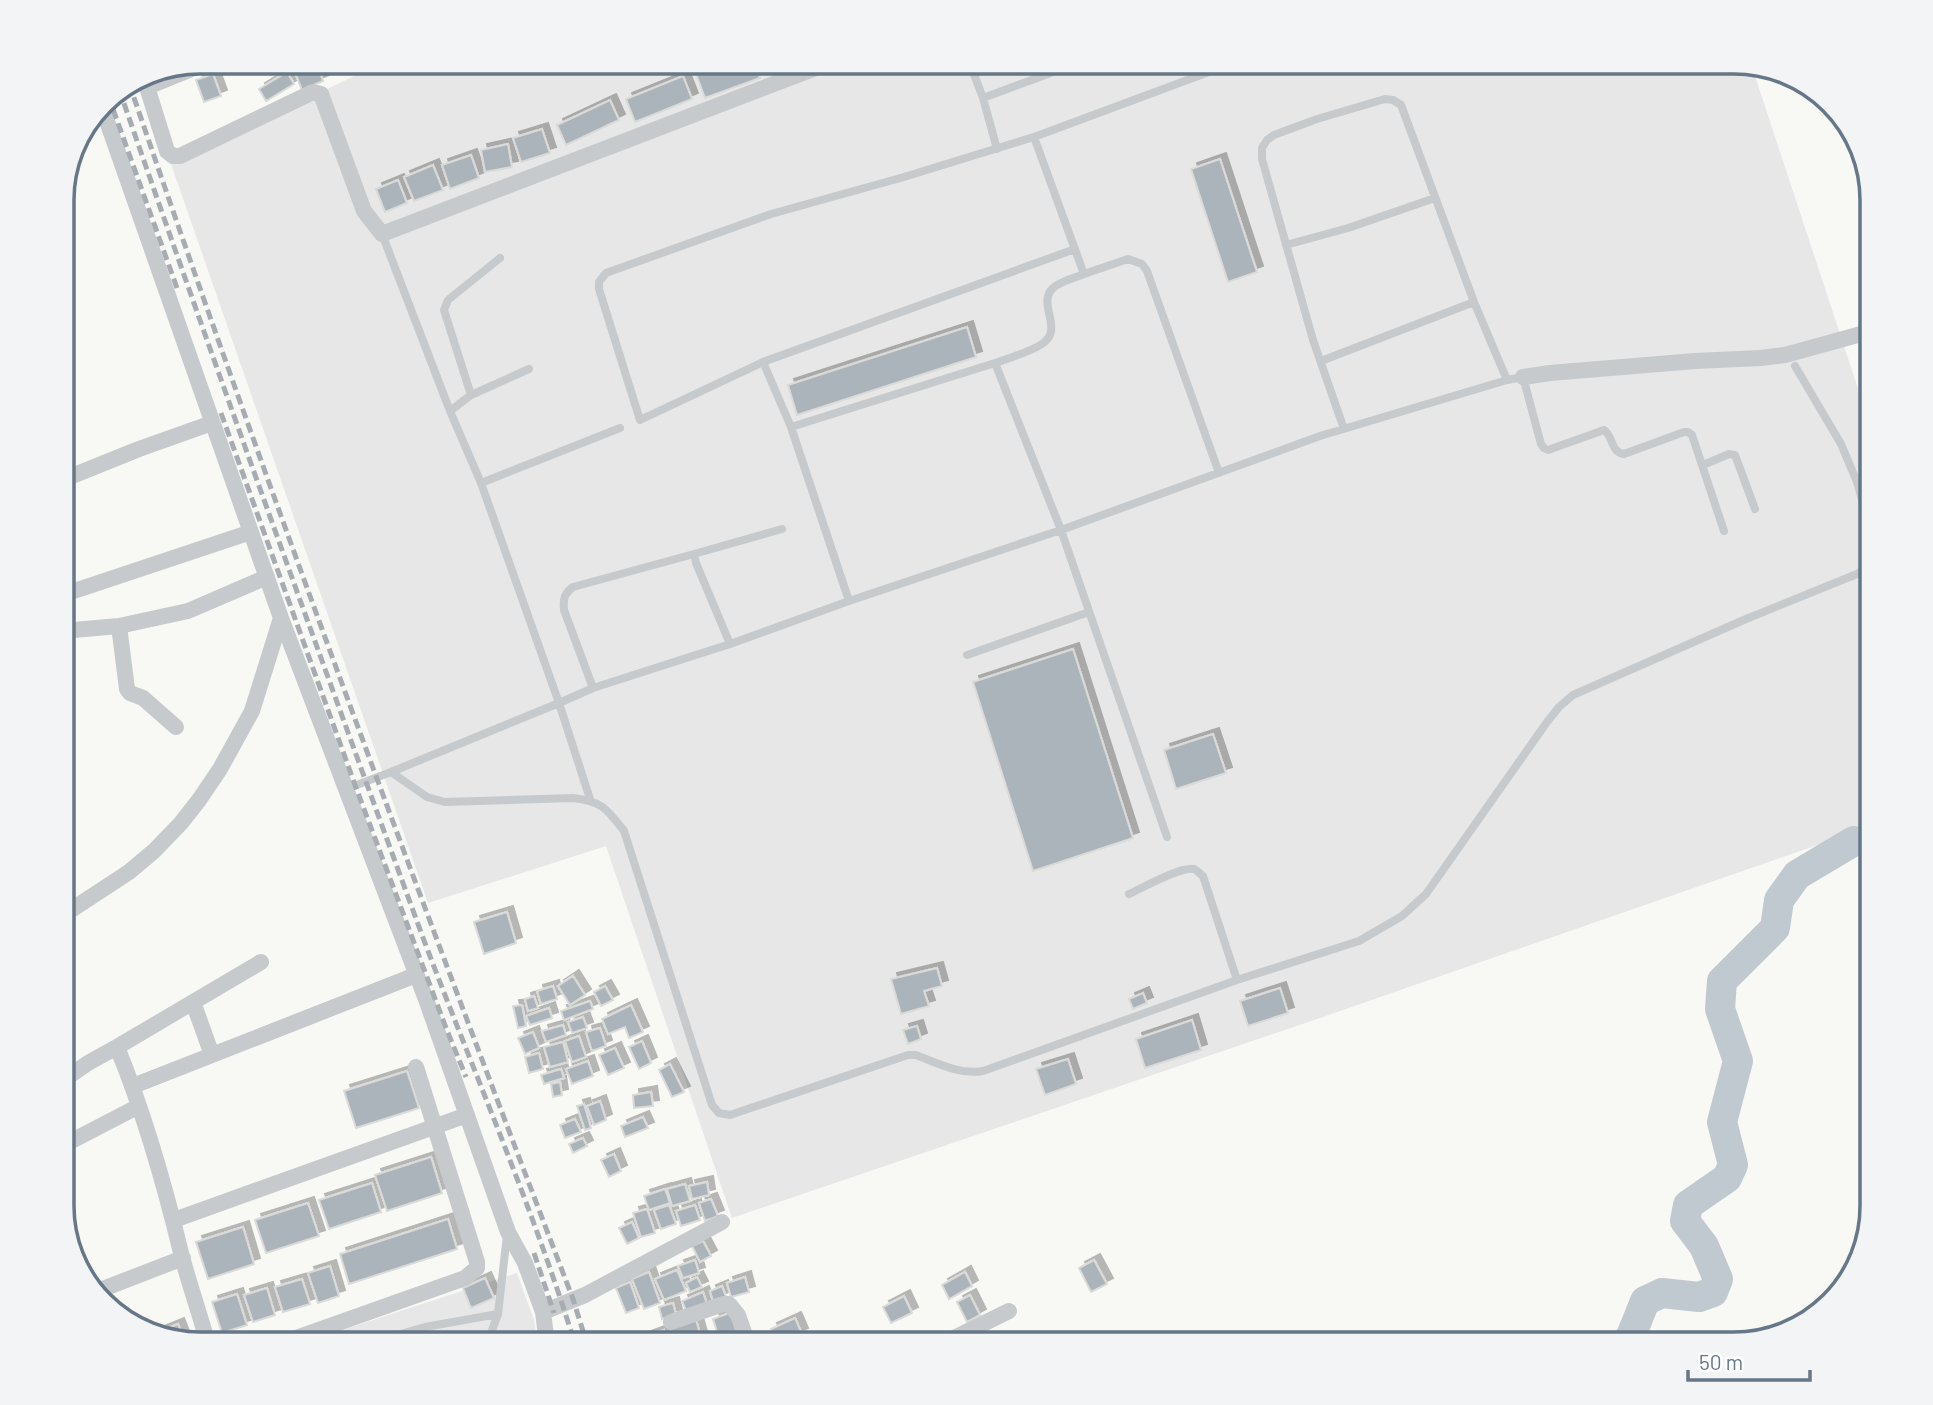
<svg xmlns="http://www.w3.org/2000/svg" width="1933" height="1405" font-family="Barlow,sans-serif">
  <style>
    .built { fill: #e6e7e6 }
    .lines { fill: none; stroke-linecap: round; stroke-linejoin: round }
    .river { stroke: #c0c9cf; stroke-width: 30 }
    .building { fill: #acb4bb; stroke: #dadad8; stroke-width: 2; filter: url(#shadow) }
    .lane { stroke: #c6cacd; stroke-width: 8 }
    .street { stroke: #c6cacd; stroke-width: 16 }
    .rail { stroke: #a6acb2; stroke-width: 5; stroke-dasharray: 10 5; stroke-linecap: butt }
    .rim { fill: none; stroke: #667787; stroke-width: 3.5 }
  </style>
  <defs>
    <filter id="shadow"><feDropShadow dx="6" dy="-6" stdDeviation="0" flood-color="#0004"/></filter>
  </defs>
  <rect width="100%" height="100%" fill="#f8f8f5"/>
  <!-- built -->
  <path class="built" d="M388,61h1346l18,6 120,364v395l-552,192 -588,200 -126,-372 -178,57 -257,-739 200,-96z
    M517,1273l17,47 4,24h-238z"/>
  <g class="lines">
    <!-- river -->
    <path class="river" d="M1625,1344l6,-8 14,-35 17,-8 37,4 14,-5 5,-13 -14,-33 -19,-25 3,-16 39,-27 6,-13 -11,-43 16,-61 -18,-52 2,-28 53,-53 4,-28 18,-25 57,-34"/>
  </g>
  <!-- building -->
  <path class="building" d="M253,61h22l2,4 -21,7z
    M729,61h25l6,17 -55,20 -9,-24z
    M768,61h32l-29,11z
    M317,65l6,16 -21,9 -6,-15z
    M287,72l7,12 -28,17 -7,-12z
    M213,74l8,22 -17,6 -8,-22z
    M683,76l9,23 -57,23 -9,-23z
    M610,100l9,20 -53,25 -9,-20z
    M542,129l8,24 -29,9 -8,-24z
    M508,144l4,23 -27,5 -4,-22z
    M471,155l8,23 -29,11 -8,-24z
    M1220,159l37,113 -29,10 -37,-113z
    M433,165l10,25 -29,11 -10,-24z
    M398,180l9,23 -22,9 -9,-23z
    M967,327l9,30 -179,58 -9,-30z
    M1073,649l60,189 -100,33 -60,-189z
    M1213,734l13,39 -50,16 -12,-39z
    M507,912l9,31 -32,11 -10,-32z
    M937,968l5,18 -18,5 5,15 -28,8 -10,-35z
    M573,976l12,19 -15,10 -12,-19z
    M553,986l4,13 -16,5 -4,-13z
    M605,986l8,14 -12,6 -7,-14z
    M1280,988l8,25 -40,13 -8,-25z
    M1143,993l4,10 -14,6 -4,-10z
    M534,996l4,12 -10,3 -3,-12z
    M590,1001l3,8 -29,11 -3,-9z
    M522,1005l4,21 -8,2 -5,-22z
    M631,1005l12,27 -14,6 -4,-11 -17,7 -6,-15z
    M549,1008l3,10 -22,7 -4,-9z
    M583,1017l4,11 -15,5 -4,-11z
    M1192,1020l9,30 -56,18 -9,-29z
    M563,1025l3,10 -20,7 -4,-11z
    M917,1026l4,13 -13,5 -5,-14z
    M600,1028l6,18 -14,5 -6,-19z
    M533,1032l6,16 -14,6 -7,-16z
    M579,1036l7,21 -14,5 -7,-21z
    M642,1041l9,22 -12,6 -10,-22z
    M563,1042l5,20 -18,5 -6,-20z
    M615,1048l9,20 -16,7 -9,-20z
    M539,1053l4,16 -14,4 -4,-16z
    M1068,1059l8,25 -31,11 -9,-26z
    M588,1061l5,15 -21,8 -6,-15z
    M670,1064l14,28 -12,5 -13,-27z
    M561,1069l3,9 -20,6 -3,-9z
    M407,1071l12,37 -63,20 -12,-37z
    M560,1082l2,13 -9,2 -2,-13z
    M651,1092l2,14 -19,2 -1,-13z
    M600,1101l6,19 -12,5 -7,-19z
    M584,1104l7,24 -6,2 -8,-24z
    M643,1117l5,11 -23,9 -4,-11z
    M575,1119l6,13 -16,6 -5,-13z
    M583,1138l4,8 -14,7 -4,-9z
    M614,1154l7,17 -12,6 -8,-17z
    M431,1157l11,36 -55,18 -12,-36z
    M707,1182l2,13 -17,4 -3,-13z
    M372,1183l9,29 -52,17 -10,-29z
    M685,1184l5,17 -18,5 -5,-17z
    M665,1189l5,14 -21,7 -5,-14z
    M711,1199l7,17 -13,5 -6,-18z
    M308,1203l11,33 -53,17 -11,-33z
    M669,1205l7,19 -15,5 -7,-19z
    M695,1205l5,15 -19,6 -5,-15z
    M647,1209l8,24 -14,4 -8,-24z
    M448,1219l9,30 -108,35 -9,-30z
    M632,1222l7,16 -12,6 -8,-16z
    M243,1227l11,37 -46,15 -12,-37z
    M703,1241l8,15 -11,6 -8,-16z
    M695,1260l4,13 -16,5 -5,-12z
    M1094,1260l13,24 -16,8 -12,-24z
    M330,1266l9,30 -21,7 -10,-30z
    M677,1270l9,21 -22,9 -9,-21z
    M649,1272l11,31 -16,6 -12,-30z
    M965,1272l7,14 -23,13 -7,-14z
    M697,1277l5,10 -12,5 -4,-9z
    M745,1277l4,15 -18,5 -4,-14z
    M485,1278l9,20 -23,10 -8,-20z
    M302,1279l8,25 -27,8 -8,-25z
    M630,1282l9,26 -13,5 -10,-25z
    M722,1286l4,11 -13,4 -3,-10z
    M267,1288l8,27 -22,7 -9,-27z
    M703,1292l4,12 -20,9 -5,-12z
    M237,1294l10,31 -25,8 -10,-31z
    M970,1295l10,20 -13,7 -10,-20z
    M904,1296l8,17 -21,10 -8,-16z
    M673,1303l3,12 -14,4 -3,-12z
    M732,1312l11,32h-22l-8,-25z
    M795,1318l7,16 -24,10 -7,-15z
    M696,1320l7,24h-28l-5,-15z
    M178,1324l6,15 -23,-8z
    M664,1330l4,14h-24l-2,-6z"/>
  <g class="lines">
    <!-- lane -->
    <path class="lane" d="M969,61l14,37 14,51
      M983,98l100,-37
      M1034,137l50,137 44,-15 14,5 5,7 72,202
      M1286,245l62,-17 87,-30
      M1075,249l-312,113 -123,58 -41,-131v-7l7,-9 165,-59 133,-37 130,-40 183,-68 7,-8
      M1321,361l153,-59
      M763,362l28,65
      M995,363c14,-5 35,-11 47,-19 23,-15 -6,-40 11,-56 8,-7 22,-10 31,-14
      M1795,366l46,78 16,38 15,52
      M471,395l-27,-85 4,-10 52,-42
      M450,411l21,-16 58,-26
      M1344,429l-31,-89 -51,-181v-11l5,-8 7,-5 43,-16 68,-20 8,1 8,5 73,197 33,78
      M1703,465l26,-11 6,1 20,54
      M481,483l139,-55
      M849,601l-58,-174 204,-64 66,167 106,307
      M730,644l-34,-81 -2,-9 88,-25
      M967,655l122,-43
      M593,688l-29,-78c-1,-11 0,-16 9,-23l121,-33
      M391,772l36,25 18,5 128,-4c29,3 34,11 51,33l88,274 7,8 11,2 178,-60h8c21,8 44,20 67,16l254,-91 122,-39 43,-25 24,-22 121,-172 12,-15 14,-12 173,-76 111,-45 10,-7 5,-8
      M346,789l45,-17 168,-69 -78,-220 -31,-72 -68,-177
      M590,799l-31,-96 34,-15 137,-44 119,-43 212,-71 259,-94 187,-56 16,-3 18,67 3,4 4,2 56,-20c10,7 6,22 20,24l60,-22h4l4,3 32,96
      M1129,894c13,-6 52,-28 65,-25 3,1 6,5 9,7l34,104
      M366,1344l59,-17 73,-13
      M487,1344l11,-30 9,-79"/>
    <!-- street -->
    <path class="street" d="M143,74l24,77 6,5h7l133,-64 8,2 43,117 18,23 452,-173
      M147,87l64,-26
      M101,104l180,514 146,384 81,230 17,31 18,49 4,32
      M1523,377l27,-4 145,-12 65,-3 25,-3 87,-24
      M62,480l77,-31 73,-26
      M62,595l189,-63
      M119,626l8,63 3,4 13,5 33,29
      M62,631l57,-5 69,-15 79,-34
      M62,916l67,-44 25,-21 27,-28 18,-23 21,-31 32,-58 29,-93
      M193,1002l19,53
      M117,1047l144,-85
      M62,1081l26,-18 29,-16c28,68 48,139 65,210 8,29 18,58 26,87
      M133,1086l283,-111
      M62,1146l77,-40
      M174,1220l293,-105
      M95,1292l88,-34
      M543,1312l42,-17 137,-73
      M671,1322l52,-18h6l9,11 10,29
      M279,1344l186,-66 12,-10v-6l-61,-195
      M942,1344l67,-33"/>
    <!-- rail -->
    <path class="rail" d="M129,83c139,408 290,813 444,1216l14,45
      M119,89c98,283 200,565 303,846 51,136 110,270 153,409
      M108,95l69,193
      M221,413l134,372 91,243 20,49
      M534,1253l20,60"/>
  </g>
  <!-- crop -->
  <path d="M0 0H1933V1405H0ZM200 74H1734A126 126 0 0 1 1860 200V1206A126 126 0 0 1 1734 1332H200A126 126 0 0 1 74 1206V200A126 126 0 0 1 200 74Z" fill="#f3f4f5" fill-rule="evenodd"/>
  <path class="rim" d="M200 74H1734A126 126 0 0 1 1860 200V1206A126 126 0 0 1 1734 1332H200A126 126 0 0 1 74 1206V200A126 126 0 0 1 200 74Z"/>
  <!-- scale -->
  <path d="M1688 1370v10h122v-10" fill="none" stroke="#667787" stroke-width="3.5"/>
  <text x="1699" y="1370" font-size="21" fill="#667787" stroke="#ffffff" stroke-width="5" paint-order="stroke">50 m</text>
</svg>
